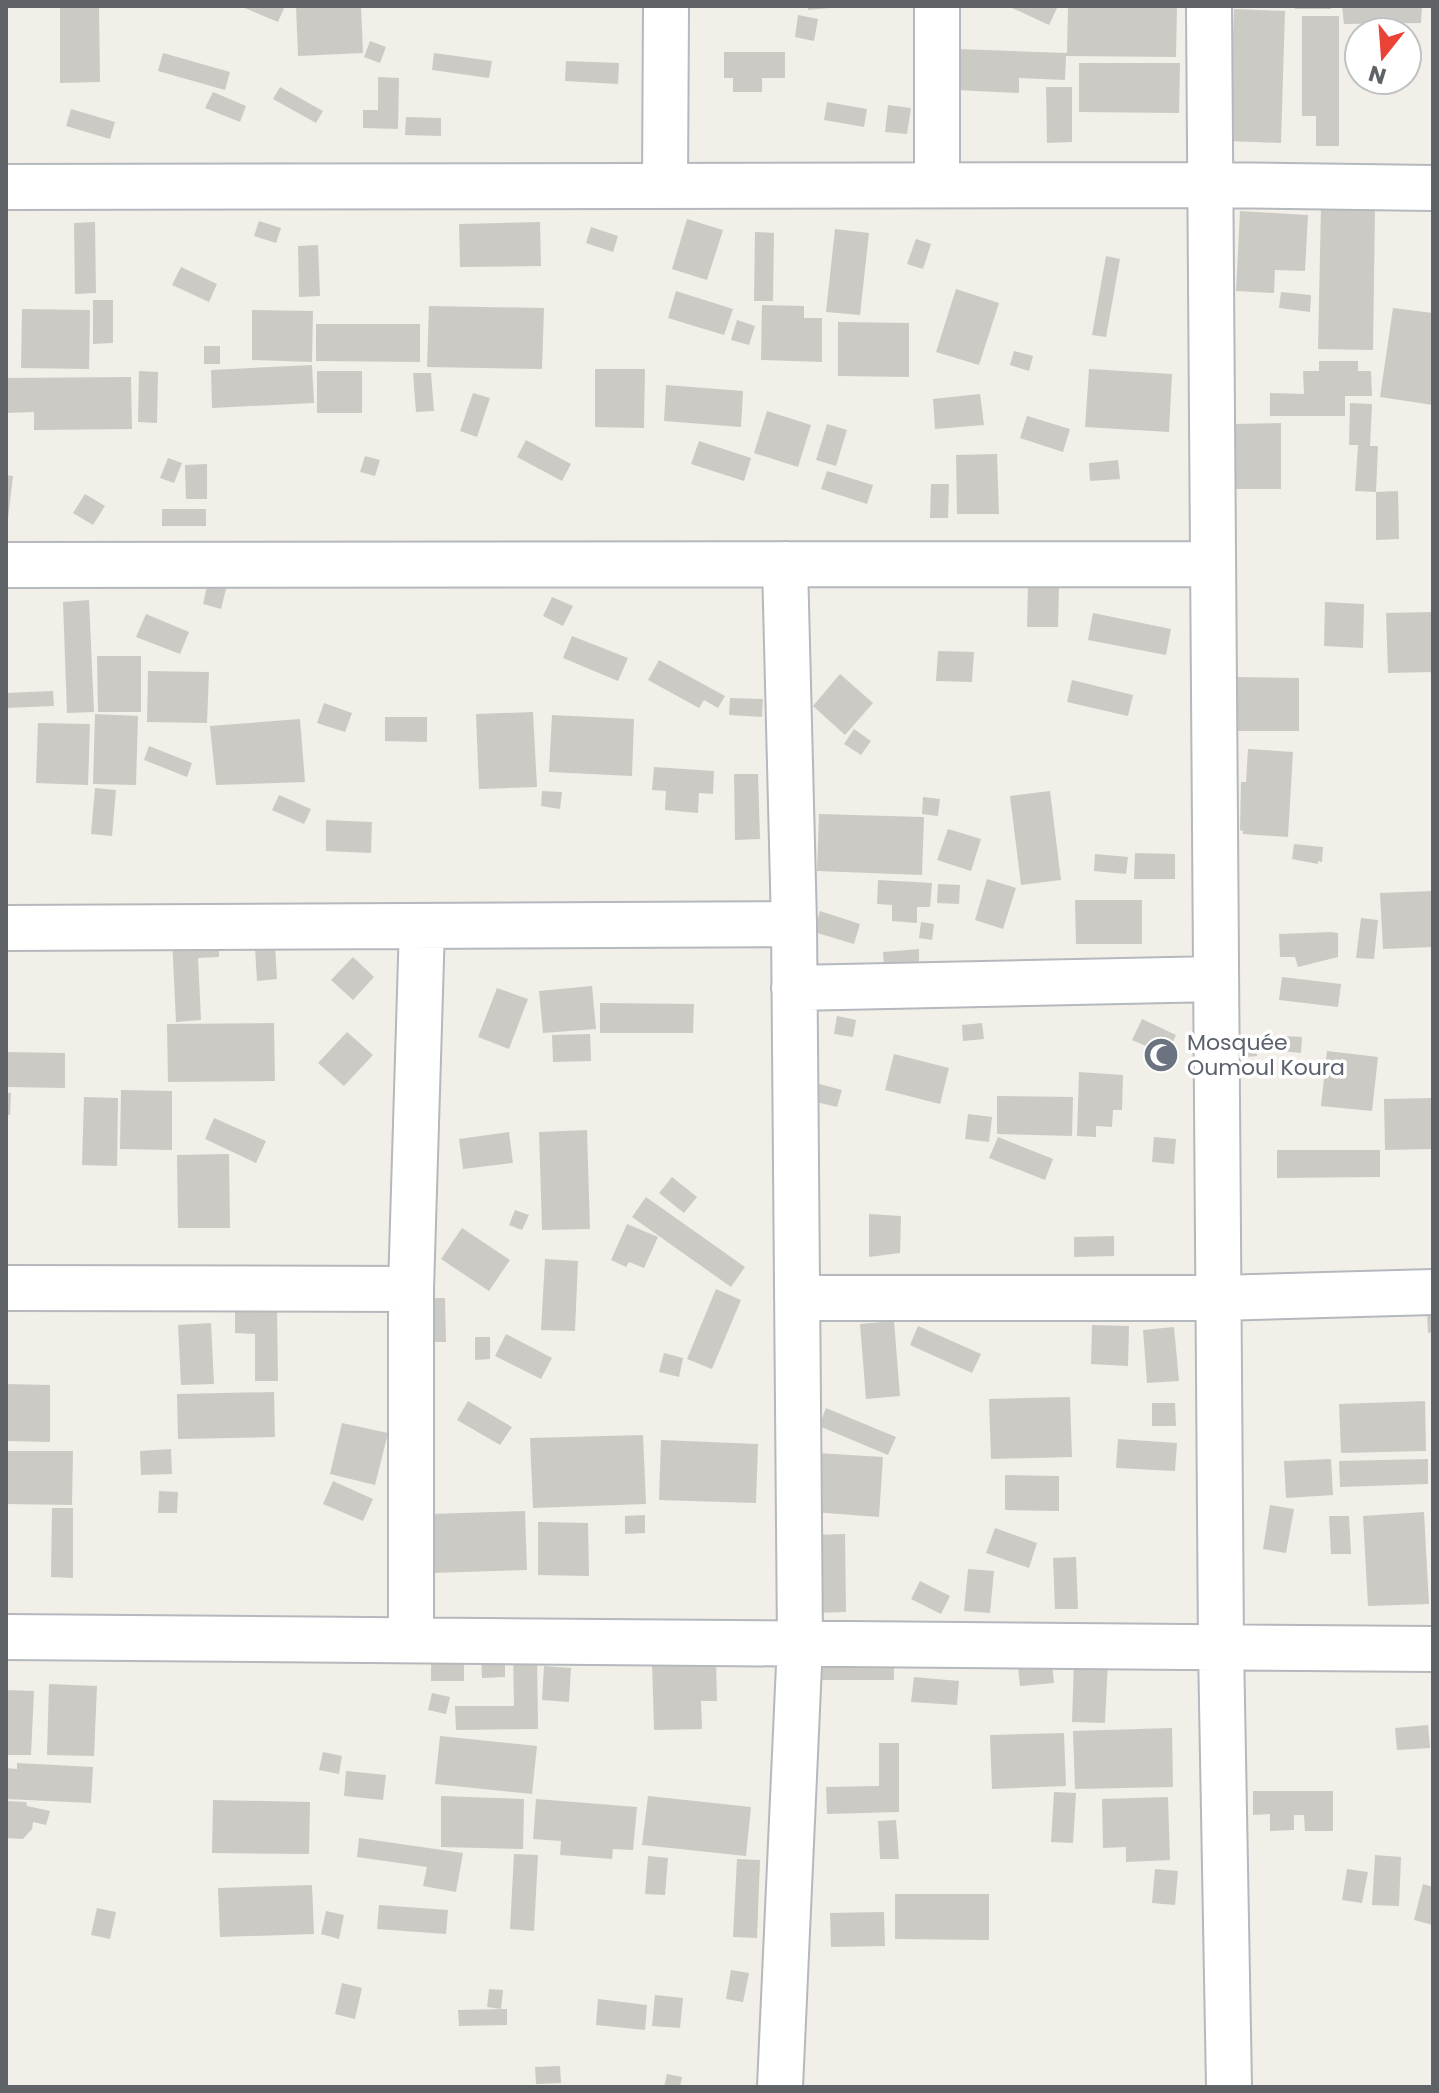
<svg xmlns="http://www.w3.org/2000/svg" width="1439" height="2093" font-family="Poppins,sans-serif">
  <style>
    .building { fill: #cccac5 }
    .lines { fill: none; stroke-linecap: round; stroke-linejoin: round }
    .minor-casing { stroke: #b5b8bc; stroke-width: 48 }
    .minor { stroke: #fff; stroke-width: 44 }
    .labels { text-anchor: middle; stroke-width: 7; stroke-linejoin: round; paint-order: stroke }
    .worship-label { font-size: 22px; fill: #5b616d; stroke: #fff; text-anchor: start }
  </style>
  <rect width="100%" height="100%" fill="#f1efe8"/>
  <!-- building -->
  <path class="building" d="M60,6h39l1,76 -40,1z
    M240,6h45l-7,16z
    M296,6h65l2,47 -65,3z
    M808,6h22v2l-22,2z
    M1008,6h50l-9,19z
    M1068,6h109l-1,51 -110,-1 -1,24 -46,-2v15l-63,-3 2,-41 109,4z
    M1295,6h36v3h-36z
    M1342,6h80l-1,17 -77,1z
    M1234,9l51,2 -4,132 -52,-2z
    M798,15l20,4 -4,22 -19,-4z
    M1302,16h37v130h-23v-30h-14z
    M370,41l16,6 -6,16 -16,-6z
    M724,52h61v26h-23v14h-29v-14h-9z
    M163,53l67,19 -5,18 -67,-19z
    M434,53l58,8 -3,17 -57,-8z
    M566,61l53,2 -1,21 -53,-3z
    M1079,63h101l-1,50 -100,-1z
    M378,77l21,1 -1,51 -35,-1v-18h15z
    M280,87l43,24 -7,12 -43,-24z
    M1046,87h26v55l-25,1z
    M213,92l33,14 -6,16 -35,-14z
    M827,102l40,7 -3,18 -40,-7z
    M888,105l23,3 -4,26 -22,-2z
    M71,109l44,13 -5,17 -44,-13z
    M406,117l35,1v18l-36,-1z
    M1321,206l54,1 -2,143 -55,-1z
    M1240,211l68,4 -3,56 -30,-1 -1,23 -38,-2z
    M687,219l36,11 -16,50 -35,-11z
    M259,221l22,7 -5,15 -22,-7z
    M95,222l1,71 -21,1 -1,-71z
    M540,222l1,44 -81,1 -1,-43z
    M591,227l27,9 -5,16 -27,-9z
    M835,229l34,4 -9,82 -34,-3z
    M755,232l19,1 -1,68h-19z
    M916,239l15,5 -8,25 -16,-5z
    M318,245l2,51 -21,1 -1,-51z
    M1106,256l14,3 -14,78 -14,-2z
    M181,267l36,17 -8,18 -37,-17z
    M956,289l43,14 -20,62 -43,-13z
    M676,291l57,18 -9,26 -56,-17z
    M1281,292l30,3 -1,17 -31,-4z
    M93,300h20v43l-20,1z
    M762,305l42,1v12h18v44l-61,-2z
    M429,306l115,2 -2,61 -115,-2z
    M1393,308l40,5v92l-53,-8z
    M22,309l68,1 -1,59 -68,-1z
    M252,310l61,1 -1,51 -60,-2z
    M737,320l18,6 -6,19 -18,-5z
    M838,322l71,1v54l-71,-1z
    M316,324h104v38l-104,-1z
    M204,346h16v18h-16z
    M1014,351l19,5 -4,15 -19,-6z
    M1319,361h39v10h13l1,25h-27v20h-75v-23l34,1 -1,-23h16z
    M312,365l2,38 -102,5 -1,-38z
    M595,369h50l-1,59 -49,-1z
    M1089,369l83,5 -3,58 -84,-5z
    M139,371l19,1 -1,51 -19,-1z
    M317,371h45v42h-45z
    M413,373h18l3,38 -18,1z
    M131,377l1,52 -98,1v-18l-28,1v-35z
    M666,385l77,6 -2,36 -77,-6z
    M473,393l17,5 -13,39 -17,-6z
    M980,394l4,31 -49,4 -2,-30z
    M1350,403l22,1 -2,42h8l-2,46 -21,-1 3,-46h-9z
    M767,411l44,14 -13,42 -44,-14z
    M1027,416l43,13 -7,23 -43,-14z
    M1281,423v66h-46l-1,-65z
    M827,424l20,6 -11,36 -20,-6z
    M526,440l45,24 -9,17 -45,-24z
    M699,441l52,17 -7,23 -53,-17z
    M997,454l2,60h-42l-1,-59z
    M365,456l15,4 -5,16 -15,-4z
    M168,458l14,5 -8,20 -14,-5z
    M1118,460l2,19 -30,2 -1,-18z
    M207,464v35h-21l-1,-34z
    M827,471l46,14 -6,19 -46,-15z
    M6,475l7,1 -5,43h-2z
    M931,484h18l-1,34h-18z
    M1398,491l1,48 -23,1v-48z
    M85,494l20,12 -12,19 -20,-12z
    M162,509h44v17h-44z
    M209,577l19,4 -7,28 -18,-5z
    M1028,585l31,1 -1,41h-31z
    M552,597l21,9 -10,20 -20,-10z
    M89,600l5,112 -27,1 -4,-111z
    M1325,602l39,2 -1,44 -39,-2z
    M1433,612v60l-45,1 -2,-60z
    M1093,613l78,16 -5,26 -78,-15z
    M146,614l43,18 -9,22 -44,-17z
    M572,636l56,22 -10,23 -55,-23z
    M938,651l36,1 -2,30 -36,-1z
    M97,656h44v56h-43z
    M659,660l66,36 -7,12 -14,-8 -5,8 -51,-28z
    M148,671l61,1 -2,51 -60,-1z
    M840,674l33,29 -28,32 -32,-29z
    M1236,677l63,1v53h-64z
    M1072,680l61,15 -5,21 -61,-14z
    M53,691l1,15 -48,2v-15z
    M730,698l33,1 -1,18 -33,-2z
    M324,703l28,10 -7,19 -28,-9z
    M533,712l4,75 -58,2 -3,-75z
    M95,714l43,2 -2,69 -43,-1z
    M552,715l82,4 -2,57 -83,-4z
    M385,717h42v25l-42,-1z
    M300,719l5,63 -89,3 -6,-59z
    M38,723l52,1 -2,61 -52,-2z
    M854,729l17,12 -10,14 -17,-11z
    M149,746l43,17 -5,14 -43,-17z
    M1248,749l45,3 -5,85 -45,-3v-3l-3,-1 1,-48h5z
    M654,767l60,4 -1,23 -14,-1 -1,20 -33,-3 1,-19 -14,-1z
    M734,774h24l2,65 -25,1z
    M95,788l21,2 -4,46 -21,-2z
    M542,791l20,1 -2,17 -19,-3z
    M1050,791l11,89 -40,5 -11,-89z
    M279,795l32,14 -7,15 -32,-14z
    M923,797l17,2 -2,17 -16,-2z
    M819,814l105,3 -2,58 -105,-4z
    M326,820l46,2 -1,31 -45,-2z
    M948,829l33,10 -10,32 -34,-11z
    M1294,844l29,3 -1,15 -4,-1v3l-26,-5z
    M1135,853l40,1v25h-41z
    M1095,854l33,3 -2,17 -32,-3z
    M987,879l29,9 -13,41 -28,-9z
    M878,880l54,3 -2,24h-13v16l-25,-2v-16l-15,-1z
    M938,884l22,1 -1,19 -22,-1z
    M1433,891v56l-50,2 -3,-56z
    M1075,900h67v44h-66z
    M820,911l40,13 -6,20 -40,-12z
    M1361,918l17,2 -4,39 -18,-1z
    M921,922l13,2 -2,16 -13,-2z
    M274,929l3,50 -20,2 -3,-50z
    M1331,932l7,1v24l-40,10 -3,-10h-15l-1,-23z
    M219,935v22l-21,1 3,62 -25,2 -4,-85z
    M919,949v15l-35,2 -1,-14z
    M353,957l21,20 -21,23 -22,-20z
    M1282,977l59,7 -3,23 -59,-7z
    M592,986l4,43 -53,4 -4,-42z
    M497,988l31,11 -19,50 -31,-12z
    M600,1003l94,1 -1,29h-93z
    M837,1016l19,4 -3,17 -19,-3z
    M1142,1019l34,16 -9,20 -35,-15z
    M274,1023l1,58 -107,1 -1,-58z
    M982,1023l2,16 -21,2 -1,-16z
    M347,1032l26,23 -29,31 -26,-23z
    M590,1034l1,27 -38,1 -1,-27z
    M1283,1036l19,1 -1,16 -19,-2z
    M1255,1040l2,16 -21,2 -2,-16z
    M1327,1051l51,6 -6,54 -51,-5z
    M6,1052l59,1v35l-59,-1z
    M894,1054l55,14 -9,36 -55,-14z
    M1079,1072l44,3 -1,35h-9l-1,17 -16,-1v11l-19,-1z
    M812,1082l30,8 -5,17 -30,-7z
    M121,1090l51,1v59l-52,-1z
    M6,1093h5l-1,22h-4z
    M997,1096l76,1 -1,39 -75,-2z
    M84,1097l34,1 -1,68 -35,-1z
    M1431,1098l1,51 -47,1 -1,-51z
    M968,1114l24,3 -3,25 -24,-3z
    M214,1118l52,23 -10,22 -51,-24z
    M587,1130l3,99 -48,1 -3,-98z
    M509,1132l4,31 -50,6 -4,-30z
    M998,1137l55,22 -8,21 -56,-22z
    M1154,1137l22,2 -2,25 -22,-2z
    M1277,1150h103v27l-103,1z
    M229,1154l1,74h-52l-1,-73z
    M672,1177l25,20 -13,16 -25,-20z
    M646,1197l99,70 -14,20 -99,-70z
    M515,1210l14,5 -7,15 -13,-5z
    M869,1214l32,2 -1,37 -31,4z
    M627,1224l31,13 -14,31 -15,-6 -3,5 -15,-7z
    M462,1228l48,32 -21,31 -48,-32z
    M1114,1236v20l-40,1v-20z
    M545,1259l33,2 -3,70 -34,-1z
    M716,1289l25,11 -29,69 -25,-10z
    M428,1298h17l1,44h-17z
    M277,1308l1,73h-23v-47l-20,-1v-24z
    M1427,1312h6v20l-5,1z
    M894,1321l6,75 -34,3 -6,-75z
    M211,1323l3,61 -33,1 -3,-60z
    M1092,1325l37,1 -1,40 -37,-2z
    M918,1326l63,28 -9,19 -62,-28z
    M1174,1327l5,54 -32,2 -4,-53z
    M506,1334l46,24 -11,21 -46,-23z
    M475,1337h15v22l-15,1z
    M664,1353l19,5 -4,19 -20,-5z
    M6,1384l44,1v57l-44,-1z
    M274,1392l1,45 -97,2 -1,-45z
    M1070,1397l2,60 -81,2 -2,-60z
    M468,1401l44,26 -12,18 -43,-25z
    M1425,1401l1,50 -85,2 -2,-49z
    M1152,1403h23l1,23h-24z
    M826,1408l70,29 -8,18 -69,-29z
    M342,1423l46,10 -13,52 -45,-11z
    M643,1435l3,69 -113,4 -3,-70z
    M1118,1439l59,4 -2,28 -59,-3z
    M661,1440l97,4 -2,59 -97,-3z
    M171,1449l1,25 -31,1 -1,-24z
    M6,1451h67l-1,54 -66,-1z
    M817,1453l66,4 -4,60 -66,-5z
    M1331,1459l2,36 -47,3 -2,-37z
    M1428,1459v25l-88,3 -1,-26z
    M1005,1475l54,1v35l-54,-1z
    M333,1481l40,18 -10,22 -40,-17z
    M159,1491l19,1 -1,21h-19z
    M1270,1505l24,4 -8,44 -23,-4z
    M52,1508h21v70l-22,-1z
    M525,1511l2,59 -94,3 -3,-59z
    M1424,1512l5,92 -61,2 -5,-90z
    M645,1515v18l-20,1v-18z
    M1329,1516h20l2,38h-20z
    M538,1522l50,1 1,53 -51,-1z
    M995,1528l42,15 -8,25 -43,-15z
    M845,1534l1,78 -33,1 -2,-78z
    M1076,1557l2,52h-23l-2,-51z
    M968,1569l26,2 -4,42 -26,-2z
    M920,1581l30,15 -9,18 -30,-15z
    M431,1651h33v30h-33z
    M505,1651v26l-23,1 -1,-26z
    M537,1653l1,76 -82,1 -1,-24h59l-1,-52z
    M814,1656h80v24h-81z
    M716,1659l1,42h-16l1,28 -48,1 -2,-69z
    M1074,1659l34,1 -3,63 -33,-1z
    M1052,1664l2,19 -34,3 -2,-19z
    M544,1666l27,2 -2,34 -27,-2z
    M914,1677l45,4 -2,24 -46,-3z
    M49,1684l48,2 -3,70 -47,-1z
    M6,1690l28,1 -3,64h-25z
    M432,1693l18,4 -4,17 -18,-4z
    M1428,1725l2,23 -33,2 -2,-22z
    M1172,1728l1,59 -98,2 -2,-58z
    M1064,1733l2,53 -74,3 -2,-54z
    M440,1736l97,10 -5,48 -97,-10z
    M879,1743h20v69l-72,2 -1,-27 53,-1z
    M323,1752l19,4 -3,18 -20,-4z
    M17,1763l76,4 -2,36 -85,-4v-31l11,1z
    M346,1771l40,4 -3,25 -39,-4z
    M1253,1791h80v40h-28l-1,-16h-10v15l-24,1v-17l-17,1z
    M1054,1792l22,1 -3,50 -22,-1z
    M441,1796l83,3 -1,50 -82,-2z
    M648,1796l103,11 -5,49 -104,-11z
    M1168,1797l2,63 -44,2v-15l-23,1 -1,-49z
    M536,1799l101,8 -4,43 -20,-1 -1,10 -52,-4 1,-14 -28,-2z
    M213,1800l97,2 -1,52 -97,-1z
    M6,1801l20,1 1,4 23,5 -4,14 -13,-3 -1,7 -9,10 -17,-1z
    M896,1820l3,39h-19l-2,-38z
    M359,1838l104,15 -7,39 -33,-6 4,-19 -70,-10z
    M514,1854l24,1 -4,76 -24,-2z
    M1375,1855l26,2 -2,49 -27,-1z
    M648,1856l20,2 -3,37 -20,-1z
    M737,1859l23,1 -3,78 -24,-1z
    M1155,1869l23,2 -3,34 -23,-2z
    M1347,1869l21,3 -6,31 -20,-3z
    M1423,1884l10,3v38l-19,-5z
    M312,1885l2,49 -94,3 -2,-49z
    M895,1894h94v46l-94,-1z
    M379,1905l69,5 -2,24 -69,-5z
    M97,1908l19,4 -6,27 -19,-4z
    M326,1911l18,4 -5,24 -18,-5z
    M884,1912l1,34 -54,1 -1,-34z
    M731,1970l18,3 -6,29 -17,-3z
    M342,1983l20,5 -7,31 -20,-5z
    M489,1989l14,1 -2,19 -14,-2z
    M655,1995l28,3 -3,30 -28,-2z
    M598,1999l49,6 -2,25 -49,-5z
    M507,2009v16l-48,1 -1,-16z
    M560,2066l1,17 -25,1 -1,-17z
    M667,2074l15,3 -2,10h-16z"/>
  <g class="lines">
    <defs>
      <path id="minor" d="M1209,6l12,1641 8,440
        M937,185v-179
        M665,186l1,-180
        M6,187l1205,-2 222,3
        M6,565l1207,-1
        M6,928l788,-4
        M794,988l422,-9
        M6,1288l405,1
        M797,1298h421l215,-6
        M6,1637l1427,12
        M411,1640v-351l11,-363
        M780,2087l20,-444 -6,-719 -9,-360"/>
    </defs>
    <!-- minor casing -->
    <use href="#minor" class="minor-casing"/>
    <!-- minor -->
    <use href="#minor" class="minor"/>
  </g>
  <!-- icons -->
  <defs>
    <symbol id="mosque-disc" viewBox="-11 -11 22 22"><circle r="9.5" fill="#6b7280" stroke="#fff"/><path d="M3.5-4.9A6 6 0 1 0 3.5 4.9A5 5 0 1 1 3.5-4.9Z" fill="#fff"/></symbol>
  </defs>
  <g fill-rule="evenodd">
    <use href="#mosque-disc" x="1141" y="1035" width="40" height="40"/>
  </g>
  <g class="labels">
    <!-- worship labels -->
    <g class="worship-label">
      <text x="1187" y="1050">Mosquée<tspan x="1187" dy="25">Oumoul Koura</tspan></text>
    </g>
  </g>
  <!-- border -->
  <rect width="1439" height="2093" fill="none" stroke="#5f6368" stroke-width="16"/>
  <!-- north arrow -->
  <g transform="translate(1383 56) rotate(197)"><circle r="38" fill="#ffffff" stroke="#bfc1c3" stroke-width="2"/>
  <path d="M0-6L14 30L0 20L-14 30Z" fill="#ea4335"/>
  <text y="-12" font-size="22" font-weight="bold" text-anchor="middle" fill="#5f6368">N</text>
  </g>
</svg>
